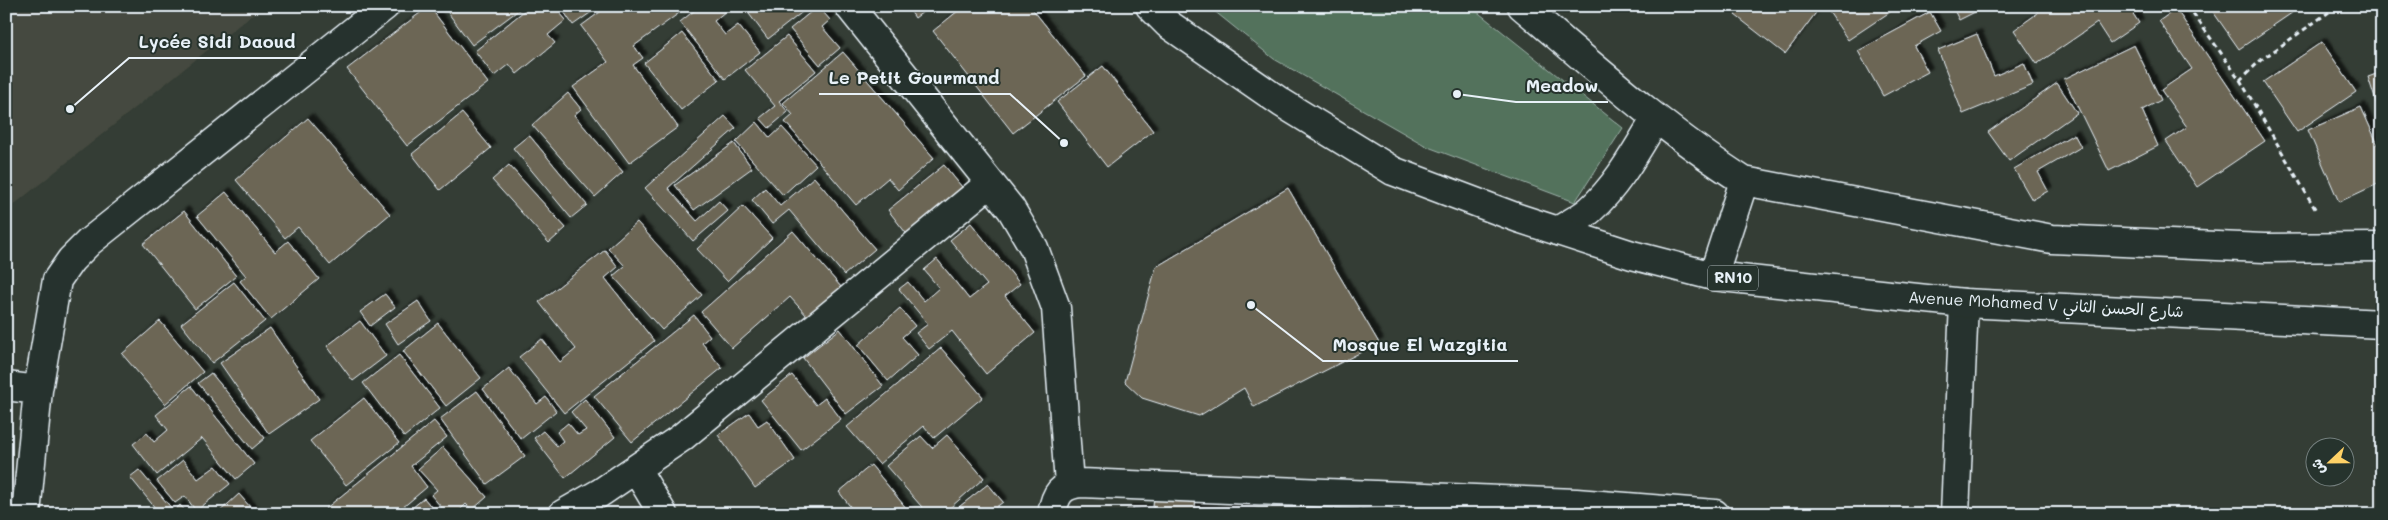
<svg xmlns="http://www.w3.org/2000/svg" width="2388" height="520" font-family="Mali,'Playpen Sans Arabic',sans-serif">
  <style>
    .built { fill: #45493f }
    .green { fill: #52725b; stroke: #9db2aa }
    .building { fill: #6c6655; stroke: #e8f1f8; filter: url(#shadow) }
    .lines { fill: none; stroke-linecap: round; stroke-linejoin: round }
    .minor-casing { stroke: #e8f1f8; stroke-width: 31 }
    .primary-casing { stroke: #e8f1f8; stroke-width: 31 }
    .path { stroke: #e8f1f8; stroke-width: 3; stroke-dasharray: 5 4; stroke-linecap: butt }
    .minor { stroke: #26332d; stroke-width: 28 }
    .primary { stroke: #26332d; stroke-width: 28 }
    .labels { text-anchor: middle; stroke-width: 4; stroke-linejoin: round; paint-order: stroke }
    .shield { fill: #26332d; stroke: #aeb8bb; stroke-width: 1 }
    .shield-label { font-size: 15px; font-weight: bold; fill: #e8f1f8 }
    .street-label { font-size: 16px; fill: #e8f1f8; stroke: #26332d }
    .leader { fill: none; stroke: #e8f1f8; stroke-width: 2 }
    .callout-dot { fill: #e8f1f8; stroke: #26332d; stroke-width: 2 }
    .callout-label { font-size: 18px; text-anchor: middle; font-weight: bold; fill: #e8f1f8; stroke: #26332d; stroke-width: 4; stroke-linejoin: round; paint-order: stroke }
  </style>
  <defs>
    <filter id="shadow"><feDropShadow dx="4.5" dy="-4.5" stdDeviation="1" flood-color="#0009"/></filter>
  </defs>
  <rect width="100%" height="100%" fill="#343d35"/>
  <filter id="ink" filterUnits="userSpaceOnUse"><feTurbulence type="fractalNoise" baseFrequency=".02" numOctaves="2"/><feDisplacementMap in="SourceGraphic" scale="10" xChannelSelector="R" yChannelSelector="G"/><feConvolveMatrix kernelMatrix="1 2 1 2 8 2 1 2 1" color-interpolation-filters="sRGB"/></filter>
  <g filter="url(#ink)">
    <!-- built -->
    <path class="built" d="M6,6h257l-257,205z"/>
    <!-- green -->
    <path class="green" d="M1208,6h262l153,122 -48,74 -147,-55 -154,-88z"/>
    <!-- building -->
    <path class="building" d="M429,6l59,77 -81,63 -60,-77z
      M443,6h81l-52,39z
      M530,6h24l12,14 -18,15 7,8 -38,31 -8,-10 -15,12 -19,-25z
      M560,6h40l-27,19z
      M608,6l78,2 -52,38 9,12 -10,7 45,62 -49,36 -56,-76 35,-25 -27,-36z
      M700,6h24l3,4 -13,11 11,14 13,-10 22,27 -35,27 -45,-57z
      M743,6h67l-42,33z
      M818,6l12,14 -8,7 18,21 -20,17 -30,-36z
      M907,6h24l-16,12z
      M964,6h66l56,70 -73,57 -80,-102z
      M1741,6h80l-36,48 -50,-39z
      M1825,6h74l-51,34z
      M1952,6h35l-28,14z
      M2034,6h94l11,17 -29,20 -13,-20 -60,41 -23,-34 24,-17z
      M2209,6h93l-63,43z
      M2176,9l89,132 -68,46 -31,-46 21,-14 -26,-37 31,-21 -33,-48z
      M1930,12l11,19 -27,15 14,26 -45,24 -25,-45z
      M682,33l37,47 -38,30 -37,-47z
      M1977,34l17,42 30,-13 9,22 -70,29 -25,-64z
      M787,36l29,35 -37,30 9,11 -19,16 -9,-10 15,-12 -30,-36z
      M2322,42l34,50 -59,40 -34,-50z
      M2134,45l27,55 -19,10 16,36 -49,25 -45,-92z
      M843,52l91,106 -36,32 -10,-12 -32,27 -71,-83 8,-7 -10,-12z
      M1103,66l50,65 -46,36 -50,-65z
      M2382,72v48l-14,-43z
      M2057,83l20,30 -68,48 -21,-29z
      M568,93l13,16 -7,6 49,57 -28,25 -63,-72z
      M2361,107l21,47v28l-43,20 -31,-72z
      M462,113l29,35 -51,42 -28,-36z
      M725,116l11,12 -68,60 29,33 22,-20 9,10 -35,30 -48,-53z
      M308,118l82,96 -60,51 -32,-38 -13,11 -49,-58z
      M757,122l13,16 12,-11 34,38 -33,30 -47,-53z
      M2074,134l7,13 -43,25 10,19 -16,9 -18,-31z
      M529,135l58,70 -16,13 -58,-70z
      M734,143l18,25 -58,42 -19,-25z
      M509,165l57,63 -17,15 -57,-63z
      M944,165l22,27 -57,45 -21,-27z
      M814,177l61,72 -31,26 -55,-65 -17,14 -20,-24 13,-12 15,18z
      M1288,188l91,155 -125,64 -10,-19 -45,28 -57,-18 -17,-16 31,-115z
      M226,192l49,60 13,-11 31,38 -48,40 -31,-38 6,-5 -49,-60z
      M743,206l29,32 -45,43 -30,-32z
      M184,211l52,65 -41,33 -52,-65z
      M637,222l65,73 -40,35 -49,-54 12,-10 -17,-18z
      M971,223l49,61 -15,12 30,37 -49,41 -34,-43 -23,18 -13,-16 12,-9 -29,-35 9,-7 16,19 15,-13 -15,-18 13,-11 32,40 18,-14 -37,-45z
      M793,231l48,56 -34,29 -17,-19 -58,51 -31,-36z
      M605,250l13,17 -13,11 49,63 -90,72 -45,-56 23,-18 18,23 16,-13 -37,-47z
      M234,282l31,39 -53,42 -31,-39z
      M385,294l10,13 -25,19 -10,-14z
      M418,301l13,20 -33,23 -13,-20z
      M900,308l15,18 -13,11 16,18 -30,26 -30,-36z
      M694,315l16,21 -8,7 20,25 -90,74 -38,-46z
      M160,321l43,51 -38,32 -43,-50z
      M360,321l26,35 -33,25 -26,-35z
      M438,323l43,55 -35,28 -43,-55z
      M270,328l49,71 -50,35 -49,-71z
      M840,329l43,57 -37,28 -43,-56z
      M941,348l42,49 -49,41 -10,-12 -45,38 -32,-37z
      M399,355l41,53 -36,29 -41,-54z
      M509,368l28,36 9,-7 10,14 -35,28 -38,-50z
      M211,373l54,65 -13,11 -54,-66z
      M792,375l24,30 9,-7 16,21 -40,31 -40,-50z
      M191,386l63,78 -18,15 -34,-41 -45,37 -24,-31 14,-11 7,9 14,-12 -12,-15z
      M477,391l48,65 -38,28 -47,-65z
      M364,398l35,45 -53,42 -36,-44z
      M585,399l30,38 -50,41 -31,-40 9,-7 14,15 6,-5 -6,-9 11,-9 10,12 8,-5 -15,-18z
      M749,413l9,13 9,-6 28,40 -40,28 -37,-53z
      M434,421l13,16 -36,29 16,21 -32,27h-66l-4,-5z
      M947,435l37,43 -41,36h-15l-42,-48 35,-30 11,12z
      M443,447l44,50 -15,13 -6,-6 -10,10h-9l-16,-19 6,-5 -19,-21z
      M183,460l15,19 18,-13 14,18 -34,27 -11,-15 -10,7 -18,-22z
      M871,465l40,49h-55l-17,-22z
      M139,470l35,41 6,-6 8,9h-28l-30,-37z
      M988,484l15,18 -16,12h-37z
      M1154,493l42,1 -1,14 56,3v3h-124v-5l26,1z
      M239,494l17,20h-39z
      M424,498l13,16h-32z"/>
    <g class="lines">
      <defs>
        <path id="minor" d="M849,6l162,203 23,39 22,60 13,176
          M1522,6c72,61 142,124 222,175l-31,95
          M1744,181l308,58 212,9 118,-1
          M1558,231c10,-7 23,-13 32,-21 28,-25 46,-59 65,-90
          M6,386l32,4
          M636,469l27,45
          M26,514l12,-124 19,-110 14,-20 18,-18 296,-236
          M563,514l37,-21 81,-55 308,-254
          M1052,514c3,-20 9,-29 29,-31l495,20 139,11
          M1955,514l9,-211"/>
        <path id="primary" d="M1150,6l18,18 114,79 111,68 125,47 114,37 81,21 251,27 418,21"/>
      </defs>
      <!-- minor casing -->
      <use href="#minor" class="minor-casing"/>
      <!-- primary casing -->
      <use href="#primary" class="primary-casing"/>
      <!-- path -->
      <path class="path" d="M2188,6l52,74 21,-20 68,-48
        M2240,80l77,132"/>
      <!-- minor -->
      <use href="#minor" class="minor"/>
      <!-- primary -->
      <use href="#primary" class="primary"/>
    </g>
  </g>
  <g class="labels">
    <!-- shield labels -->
    <rect class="shield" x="1708" y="265.5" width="50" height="25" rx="4"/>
    <g class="shield-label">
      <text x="1733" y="283">RN10</text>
    </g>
    <!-- street labels -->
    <g class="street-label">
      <text transform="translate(2046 304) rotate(3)" y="6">Avenue Mohamed V شارع الحسن الثاني</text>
    </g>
  </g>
  <!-- callouts -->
  <path class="leader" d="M70 109L129 58H306M1064 143L1010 94H819M1457 94L1516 102H1608M1251 305L1323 361H1518"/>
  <g class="callout-dot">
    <circle cx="70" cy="109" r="5"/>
    <circle cx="1064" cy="143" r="5"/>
    <circle cx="1457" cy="94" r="5"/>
    <circle cx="1251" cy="305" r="5"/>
  </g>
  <g class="callout-label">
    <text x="217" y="48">Lycée Sidi Daoud</text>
    <text x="914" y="84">Le Petit Gourmand</text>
    <text x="1562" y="92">Meadow</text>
    <text x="1420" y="351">Mosque El Wazgitia</text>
  </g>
  <!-- margin -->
  <rect width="2388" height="520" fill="none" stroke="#26332d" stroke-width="25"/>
  <rect x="12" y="12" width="2363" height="495" fill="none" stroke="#e8f1f8" stroke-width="2" filter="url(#ink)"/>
  <!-- north arrow -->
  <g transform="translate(2330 462) rotate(248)"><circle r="24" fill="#26332d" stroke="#747f7e"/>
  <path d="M0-4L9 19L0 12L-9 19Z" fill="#ffd166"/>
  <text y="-8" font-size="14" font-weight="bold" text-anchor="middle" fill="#e8f1f8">ش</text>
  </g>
</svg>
